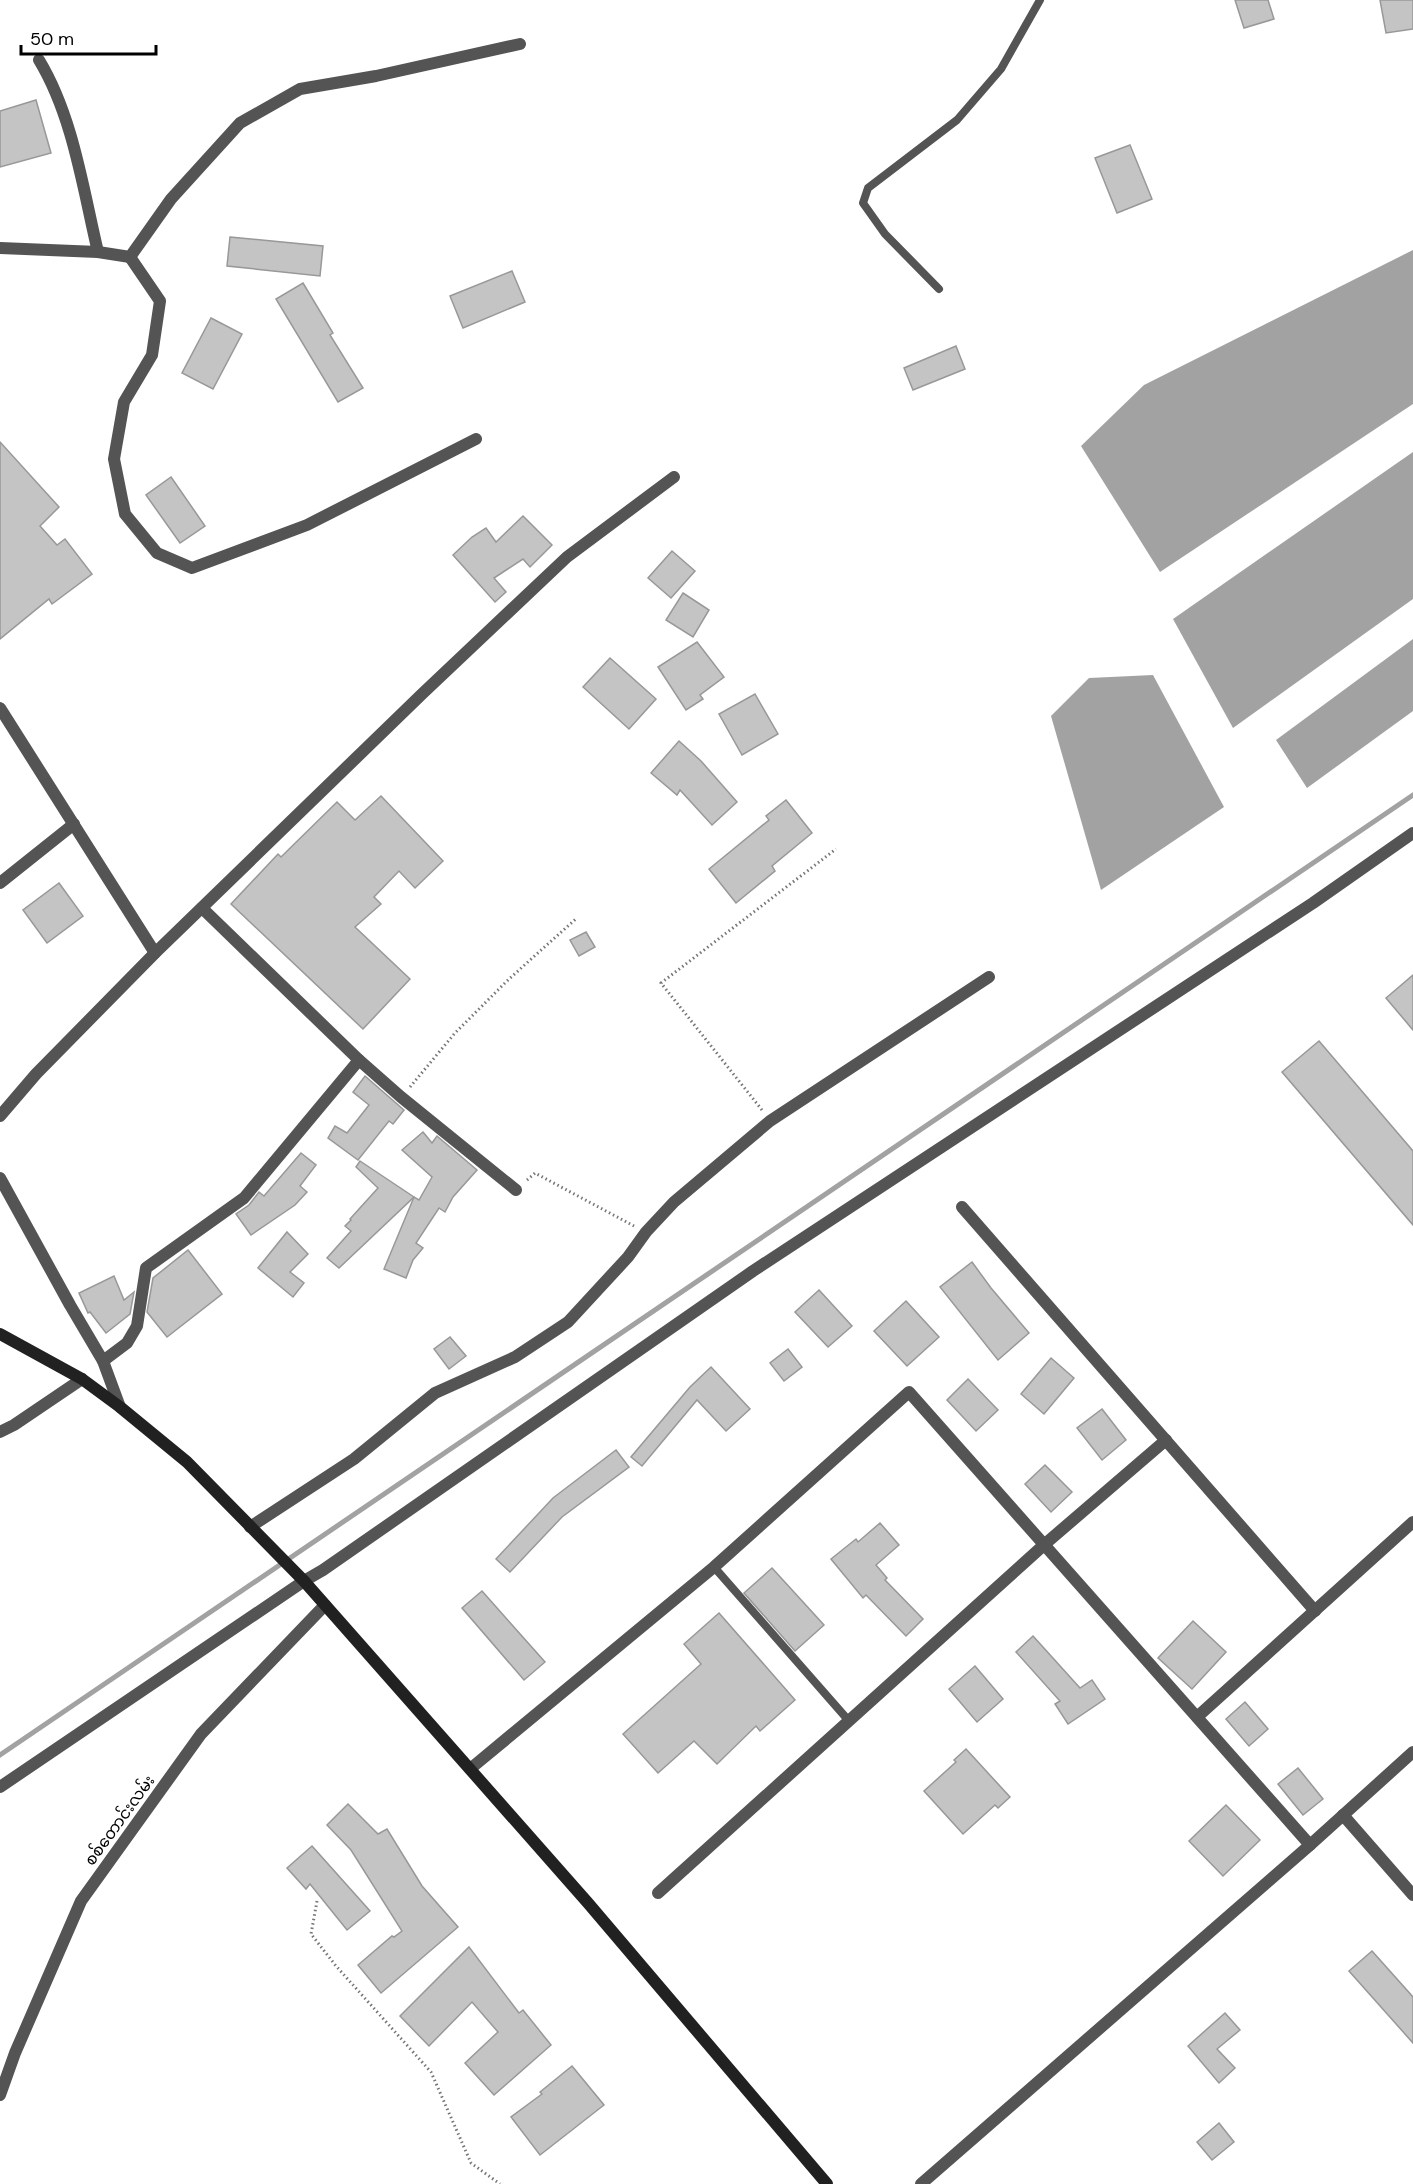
<svg xmlns="http://www.w3.org/2000/svg" width="1413" height="2184" font-family="'DM Sans','Noto Sans Myanmar',sans-serif">
<style>
.water{fill:#a2a2a2}
.lines{fill:none;stroke-linecap:round;stroke-linejoin:round}
.stream{stroke:#a2a2a2;stroke-width:5}
.building{fill:#c4c4c4;stroke:#989898;stroke-width:1.5}
.path{stroke:#767676;stroke-width:3;stroke-dasharray:1.5 3;stroke-linecap:butt}
.lane{stroke:#545454;stroke-width:8}
.street{stroke:#545454;stroke-width:12}
.secondary{stroke:#212121;stroke-width:12}
.labels{text-anchor:middle;stroke-width:4.5;stroke-linejoin:round;paint-order:stroke}
.street-label{font-size:16px;fill:#000;stroke:#fff}
</style>
<rect width="100%" height="100%" fill="#fff"/>
<g class="water">
<path d="M1413,250V404L1160,572L1081,446L1144,385Z"/>
<path d="M1413,452V599L1233,728L1173,619Z"/>
<path d="M1413,639V711L1307,788L1276,740Z"/>
<path d="M1153,675L1224,807L1101,890L1051,716L1089,678Z"/>
</g>
<g class="lines">
<path class="stream" d="M0,1755L1413,795"/>
</g>
<g class="building">
<path d="M1235,0H1268L1274,19L1244,28Z"/>
<path d="M1380,0H1413V29L1386,33Z"/>
<path d="M36,100L51,153L0,167V111Z"/>
<path d="M1130,145L1152,199L1117,213L1095,158Z"/>
<path d="M230,237L323,246L320,276L227,266Z"/>
<path d="M512,271L525,302L463,328L450,296Z"/>
<path d="M303,283L333,333L330,335L363,388L338,402L276,299Z"/>
<path d="M211,318L242,334L213,389L182,373Z"/>
<path d="M956,346L965,369L913,390L904,368Z"/>
<path d="M0,442L59,507L40,526L57,545L65,539L92,574L52,604L49,599L0,639Z"/>
<path d="M171,477L205,526L180,543L146,495Z"/>
<path d="M523,516L552,545L530,567L523,559L494,578L506,592L495,602L453,555L472,537L486,528L496,542Z"/>
<path d="M672,551L695,571L671,598L648,578Z"/>
<path d="M683,593L709,610L693,637L666,620Z"/>
<path d="M697,642L724,677L700,695L703,699L686,710L658,667Z"/>
<path d="M610,658L656,699L629,729L583,687Z"/>
<path d="M755,694L778,734L742,755L719,714Z"/>
<path d="M679,741L701,761L737,802L712,825L680,790L677,795L651,773Z"/>
<path d="M381,796L443,861L415,888L399,871L374,897L381,904L355,927L410,979L363,1029L231,904L278,854L281,857L337,802L355,820Z"/>
<path d="M786,800L812,833L772,866L775,871L736,903L709,869L769,820L766,816Z"/>
<path d="M59,883L83,916L47,943L23,910Z"/>
<path d="M586,932L595,947L579,956L570,940Z"/>
<path d="M1413,975V1030L1386,998Z"/>
<path d="M1319,1041L1413,1151V1225L1282,1072Z"/>
<path d="M365,1076L404,1110L393,1124L389,1121L358,1160L328,1138L335,1126L347,1133L369,1105L353,1092Z"/>
<path d="M423,1132L432,1143L437,1136L477,1170L453,1197L445,1212L439,1208L416,1243L423,1248L413,1260L406,1278L384,1269L414,1197L419,1200L432,1177L402,1150Z"/>
<path d="M301,1153L316,1165L300,1186L307,1192L295,1205L251,1235L236,1214L249,1205L259,1192L264,1196Z"/>
<path d="M360,1161L414,1197L339,1268L327,1258L351,1231L345,1226L351,1220L350,1219L378,1188L356,1167Z"/>
<path d="M287,1232L308,1254L290,1272L304,1283L293,1297L258,1268Z"/>
<path d="M188,1250L222,1294L167,1337L147,1312L153,1278Z"/>
<path d="M972,1262L991,1288L1029,1333L998,1360L940,1287Z"/>
<path d="M114,1276L124,1300L134,1292L130,1314L106,1333L90,1312L88,1313L79,1293Z"/>
<path d="M819,1290L852,1326L828,1347L795,1312Z"/>
<path d="M906,1301L939,1337L907,1366L874,1331Z"/>
<path d="M450,1337L466,1356L449,1369L434,1349Z"/>
<path d="M788,1349L802,1367L784,1381L770,1363Z"/>
<path d="M1051,1358L1074,1378L1044,1414L1021,1394Z"/>
<path d="M711,1367L750,1409L726,1431L697,1400L642,1466L631,1457L690,1387Z"/>
<path d="M968,1379L998,1410L976,1431L947,1400Z"/>
<path d="M1102,1409L1126,1440L1102,1460L1077,1428Z"/>
<path d="M616,1450L629,1467L562,1517L510,1572L496,1559L553,1498Z"/>
<path d="M1045,1465L1072,1492L1051,1512L1025,1484Z"/>
<path d="M880,1523L899,1545L876,1565L887,1578L885,1580L923,1619L906,1636L866,1595L863,1598L831,1559L856,1539L858,1542Z"/>
<path d="M772,1568L824,1625L795,1651L744,1593Z"/>
<path d="M482,1591L545,1662L524,1680L462,1608Z"/>
<path d="M719,1613L795,1700L760,1731L756,1726L717,1764L694,1741L658,1773L623,1734L701,1664L684,1644Z"/>
<path d="M1193,1621L1226,1652L1192,1689L1158,1658Z"/>
<path d="M1033,1636L1080,1688L1092,1680L1105,1699L1068,1724L1055,1704L1060,1701L1016,1652Z"/>
<path d="M975,1666L1003,1699L977,1722L949,1689Z"/>
<path d="M1245,1702L1268,1729L1249,1746L1226,1719Z"/>
<path d="M966,1749L1010,1797L998,1808L995,1805L963,1834L924,1791L956,1762L954,1760Z"/>
<path d="M1298,1768L1323,1799L1303,1815L1278,1784Z"/>
<path d="M348,1804L378,1834L387,1829L422,1886L458,1927L381,1993L358,1965L392,1936L394,1937L402,1931L351,1850L327,1825Z"/>
<path d="M1226,1805L1260,1840L1223,1876L1189,1841Z"/>
<path d="M312,1846L370,1911L347,1930L310,1884L306,1889L287,1868Z"/>
<path d="M469,1947L519,2013L523,2010L551,2045L494,2095L465,2063L498,2032L472,2002L429,2046L400,2016Z"/>
<path d="M1372,1951L1413,1997V2043L1349,1971Z"/>
<path d="M1225,2013L1240,2030L1217,2049L1235,2068L1219,2083L1188,2046Z"/>
<path d="M572,2066L604,2105L540,2155L511,2117L542,2094L540,2092Z"/>
<path d="M1219,2123L1234,2142L1212,2160L1197,2142Z"/>
</g>
<g class="lines">
<g class="path">
<path d="M410,1087L455,1033L509,979L577,918"/>
<path d="M762,1110L661,983L836,849"/>
<path d="M527,1180L535,1173L634,1226"/>
<path d="M317,1901L311,1934L336,1966L431,2072L471,2163L500,2184"/>
</g>
<g class="lane">
<path d="M939,289L885,234L863,203L868,188L957,120L1001,69L1040,0"/>
<path d="M714,1567L849,1721"/>
</g>
<g class="street">
<path d="M39,60C73,116 83,189 98,252"/>
<path d="M0,248L98,252L130,257L171,199L240,123L300,89L376,76L520,44"/>
<path d="M130,257L160,301L152,355L124,402L114,459L125,514L157,553L192,568L307,525L476,439"/>
<path d="M0,708L155,953"/>
<path d="M0,883L74,824"/>
<path d="M202,908L359,1060L401,1097L516,1190"/>
<path d="M0,1116L36,1074L155,953L422,694L567,557L674,477"/>
<path d="M0,1178L70,1305L103,1361L120,1407"/>
<path d="M962,1207L1315,1611"/>
<path d="M103,1361L127,1343L137,1326L146,1268L244,1198L359,1060"/>
<path d="M0,1432L14,1425L82,1379"/>
<path d="M250,1527L354,1459L435,1393L515,1357L568,1322L628,1257L646,1232L674,1202L770,1121L989,977"/>
<path d="M1197,1717L1413,1522"/>
<path d="M470,1769L714,1567L909,1392L1310,1845"/>
<path d="M0,1787L304,1581L323,1570L753,1271L1313,903L1413,833"/>
<path d="M1343,1815L1413,1895"/>
<path d="M658,1893L1045,1544L1166,1440"/>
<path d="M0,2095L15,2053L81,1901L201,1734L325,1605"/>
<path d="M921,2184L1310,1845L1413,1752"/>
</g>
<path class="secondary" d="M0,1334L82,1379L120,1407L187,1462L304,1581L588,1903L827,2184"/>
</g>
<g class="labels">
<g class="street-label">
<text transform="translate(119 1820) rotate(-54)" y="6">စစ်တောင်းလမ်း</text>
</g>
</g>
<path d="M21 45v9h135v-9" fill="none" stroke="#000000" stroke-width="3"/>
<text x="30" y="45" font-size="18" fill="#000000" stroke="#ffffff" stroke-width="4.5" paint-order="stroke">50 m</text>
</svg>
